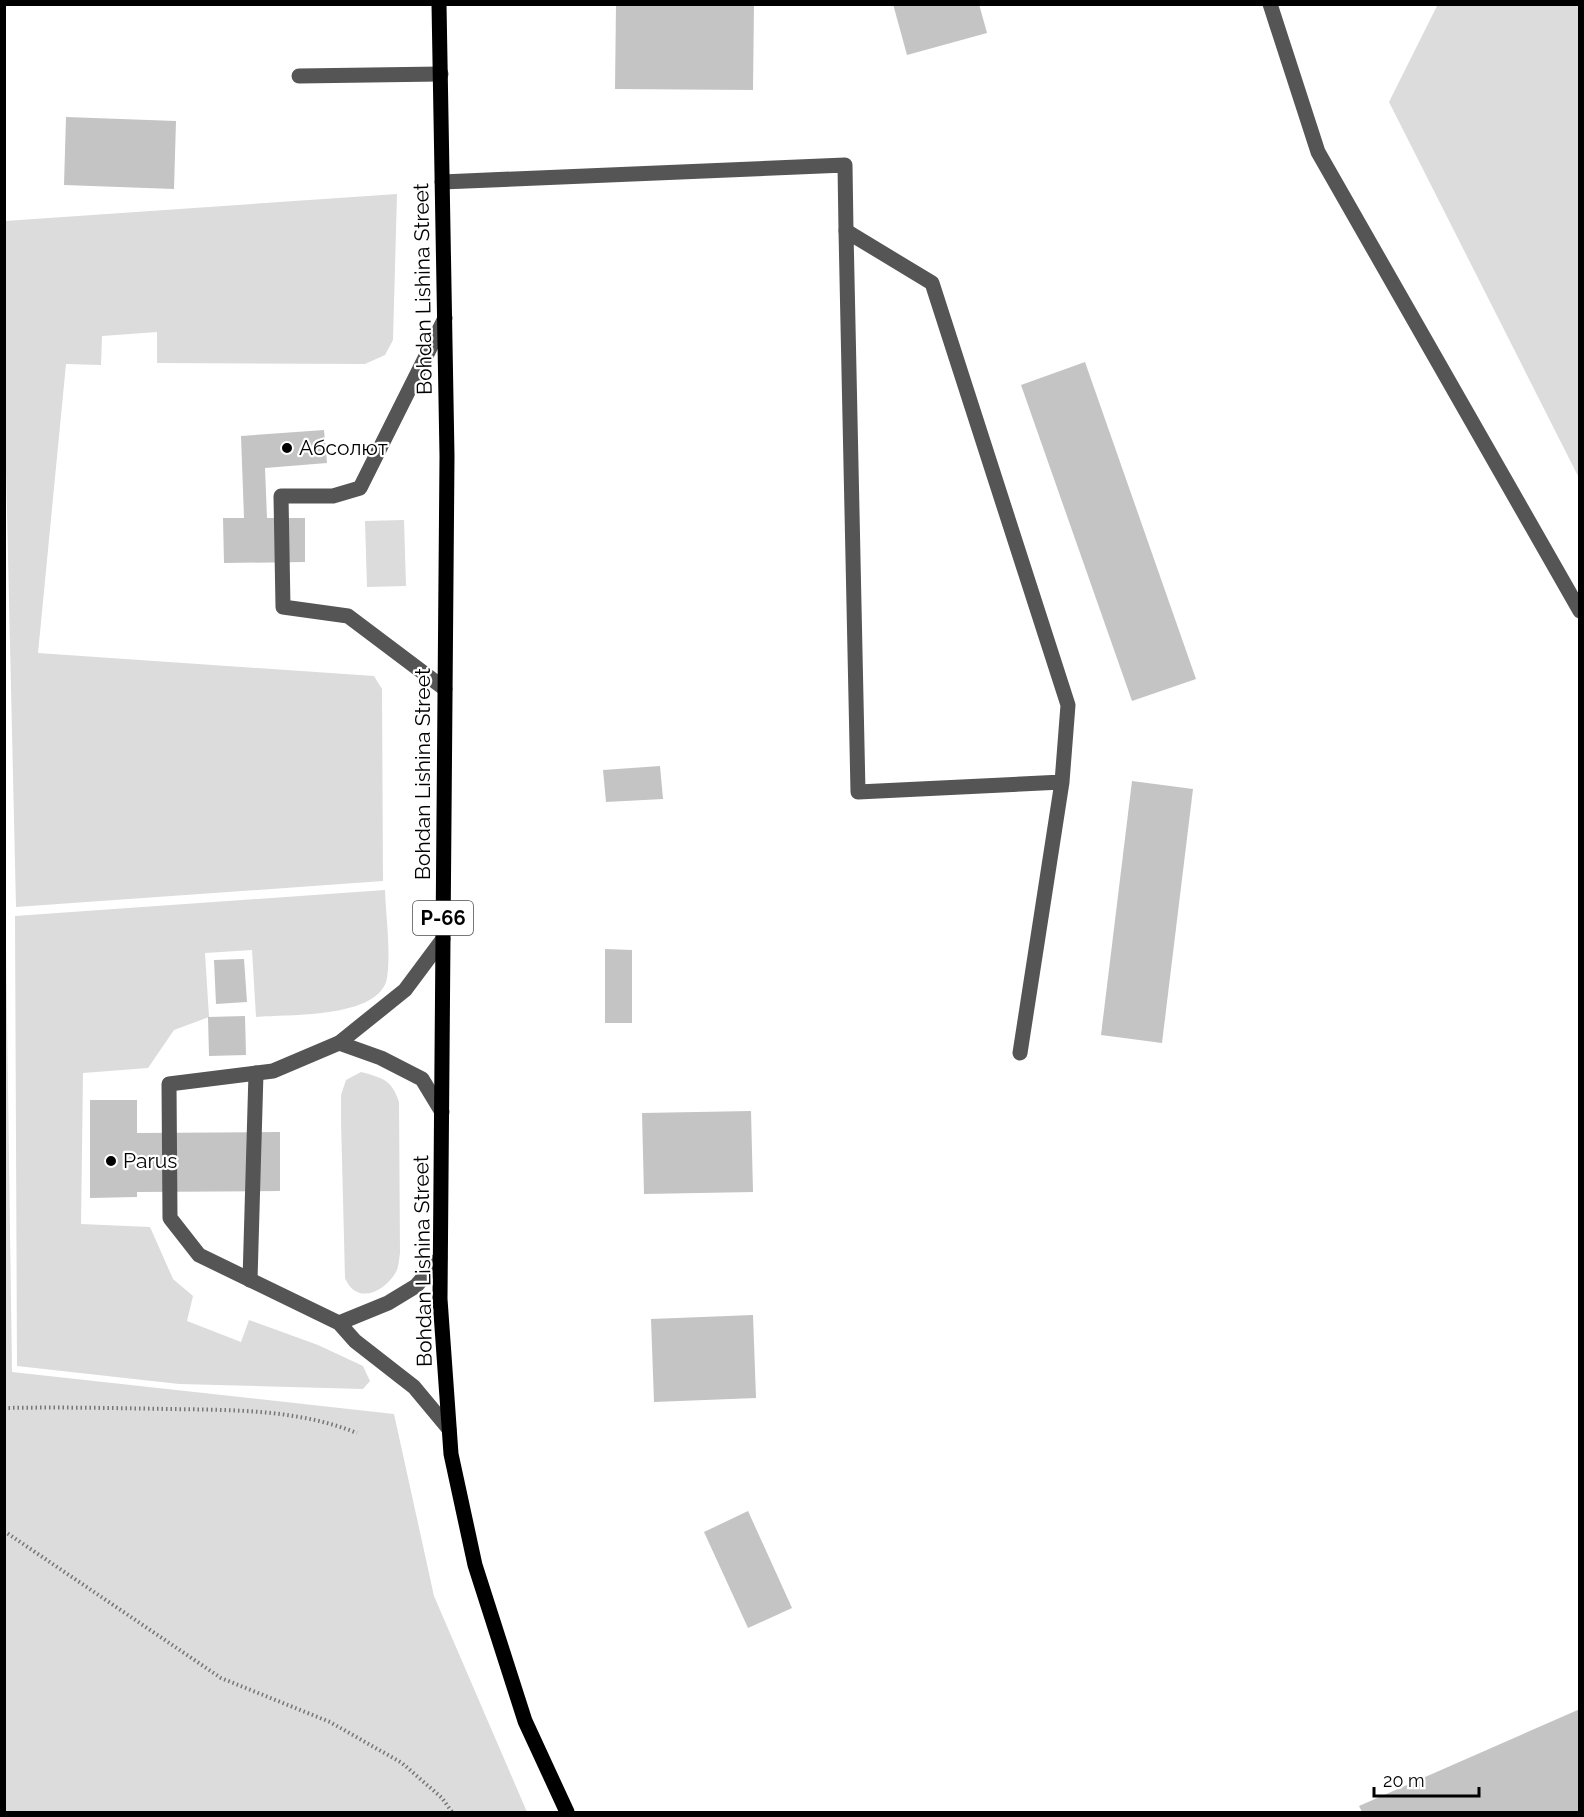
<svg xmlns="http://www.w3.org/2000/svg" width="1584" height="1817" font-family="Raleway,sans-serif">
<style>
.green{fill:#dcdcdc}
.building{fill:#c4c4c4}
.lines{fill:none;stroke-linecap:round;stroke-linejoin:round}
.path{stroke:#777;stroke-width:4;stroke-dasharray:1.5 3;stroke-linecap:butt}
.minor{stroke:#555;stroke-width:15}
.major{stroke:#000;stroke-width:15}
.poi-dot{fill:#000;stroke:#fff;stroke-width:2}
.labels{text-anchor:middle;stroke-width:4.5;stroke-linejoin:round;paint-order:stroke}
.shield{fill:#fff;stroke:#4c4c4c;stroke-width:1.5}
.shield-label{font-size:20px;font-weight:bold;fill:#000}
.street-label{font-size:21px;fill:#000;stroke:#fff}
.poi-label{font-size:21px;fill:#000;stroke:#fff;text-anchor:start}
</style>
<rect width="100%" height="100%" fill="#fff"/>
<g class="green">
<path d="M1438,4L1579,5V478L1389,102Z"/>
<path d="M397,194L393,340L385,355L365,364L157,363V332L102,336L101,365L66,364L38,653L374,676L382,689L383,881L16,907L5,425V221Z"/>
<path d="M404,520L406,586L367,587L365,521Z"/>
<path d="M5,875L12,1372L394,1414L434,1596L527,1812H5Z"/>
<path d="M385,890C386,918 391,950 387,978C380,1019 287,1014 256,1017L252,950L205,953L209,1017L174,1030L148,1068L83,1073L81,1224L150,1227L173,1279L193,1296L187,1321L241,1342L249,1320L318,1345L363,1366L370,1381L363,1389L179,1384L17,1366L15,916Z"/>
<path d="M361,1072C383,1078 392,1080 399,1102L400,1253C399,1259 399,1266 396,1272C384,1293 356,1305 345,1278L341,1120V1095L346,1080Z"/>
</g>
<g class="building">
<path d="M616,4H754L753,90L615,89Z"/>
<path d="M893,4H979L987,33L907,55Z"/>
<path d="M66,117L176,121L174,189L64,185Z"/>
<path d="M1085,362L1196,679L1132,701L1021,385Z"/>
<path d="M324,430L327,463L265,468L267,518H305V562L224,563L223,518H244L241,436Z"/>
<path d="M660,766L663,799L606,802L603,770Z"/>
<path d="M1132,781L1193,789L1162,1043L1101,1035Z"/>
<path d="M605,949L632,950V1023H605Z"/>
<path d="M244,959L247,1002L216,1004L214,960Z"/>
<path d="M245,1016L246,1055L209,1056L208,1017Z"/>
<path d="M90,1100H137V1133L280,1132V1191L137,1192V1197L90,1198Z"/>
<path d="M751,1111L753,1192L644,1194L642,1113Z"/>
<path d="M753,1315L756,1398L654,1402L651,1319Z"/>
<path d="M748,1511L792,1608L748,1628L704,1532Z"/>
<path d="M1580,1709V1812H1362L1359,1806Z"/>
</g>
<g class="lines">
<g class="path">
<path d="M4,1408C59,1407 114,1408 169,1409C233,1410 297,1409 357,1433"/>
<path d="M4,1531L221,1678L330,1722L402,1763L442,1798L452,1812"/>
</g>
<g class="minor">
<path d="M1270,4L1318,152L1580,611"/>
<path d="M299,76L441,74"/>
<path d="M442,182L845,165L846,231"/>
<path d="M445,318L360,488L333,496H281L283,607L348,616L445,689"/>
<path d="M443,939L405,990L339,1043L273,1071L169,1084L170,1218L199,1255L339,1323L355,1341L414,1387L449,1429"/>
<path d="M339,1043L381,1058L422,1079L442,1112"/>
<path d="M1020,1053L1062,782L1068,705L932,283L846,231L858,792L1062,782"/>
<path d="M250,1280L256,1073"/>
<path d="M339,1323L388,1303L416,1286L440,1258"/>
</g>
<path class="major" d="M439,4L447,456L440,1299L451,1454L475,1565L525,1721L567,1812"/>
</g>
<g class="poi-dot">
<circle cx="287" cy="448" r="6"/>
<circle cx="111" cy="1161" r="6"/>
</g>
<g class="labels">
<rect class="shield" x="413" y="901" width="60" height="34" rx="4.5"/>
<g class="shield-label">
<text x="443" y="925">Р-66</text>
</g>
<g class="street-label">
<text transform="translate(423 289) rotate(-91)" y="7">Bohdan Lishina Street</text>
<text transform="translate(423 774) rotate(-90)" y="7">Bohdan Lishina Street</text>
<text transform="translate(423 1261) rotate(-91)" y="7">Bohdan Lishina Street</text>
</g>
<g class="poi-label">
<text x="299" y="455">Абсолют</text>
<text x="123" y="1168">Parus</text>
</g>
</g>
<rect width="1584" height="1817" fill="none" stroke="#000000" stroke-width="12"/>
<path d="M1374 1787v9h105v-9" fill="none" stroke="#000000" stroke-width="3"/>
<text x="1383" y="1787" font-size="18" fill="#000000" stroke="#ffffff" stroke-width="4.5" paint-order="stroke">20 m</text>
</svg>
